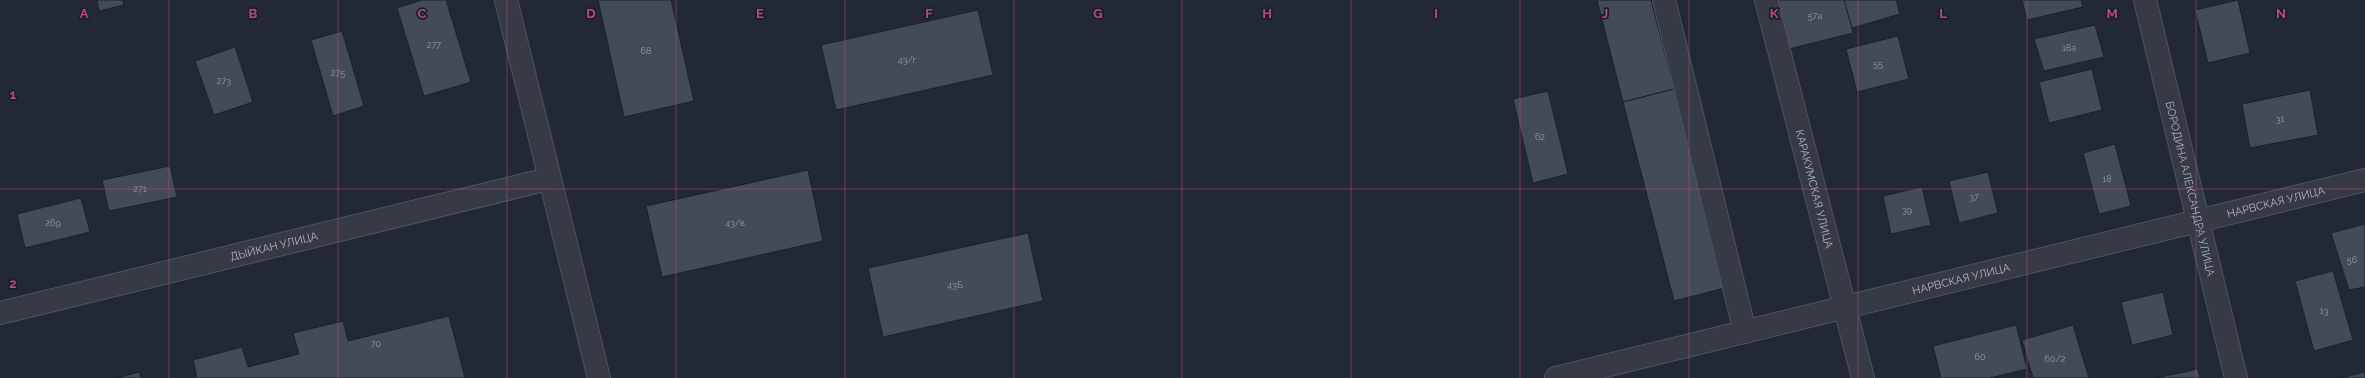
<svg xmlns="http://www.w3.org/2000/svg" width="2365" height="378" font-family="Raleway,sans-serif">
<style>
.building{fill:#434b59;stroke:#1c212c}
.lines{fill:none;stroke-linecap:round;stroke-linejoin:round}
.minor-casing{stroke:#4f5560;stroke-width:24}
.minor{stroke:#353a45;stroke-width:22}
.grid{fill:none;stroke:#bc477a;stroke-width:1;stroke-opacity:0.55}
.labels{text-anchor:middle;stroke-width:3.5;stroke-linejoin:round;paint-order:stroke}
.number-label{font-size:9px;fill:#949aa8}
.street-label{font-size:11px;fill:#afb5c2;stroke:#1a1f2a}
.grid-label{font-size:13px;text-anchor:middle;font-weight:bold;fill:#bc477a;stroke:#1a1f2a;stroke-width:3.5;stroke-linejoin:round;paint-order:stroke}
</style>
<rect width="100%" height="100%" fill="#222834"/>
<g class="building">
<path d="M97,0H123L124,5L99,11Z"/>
<path d="M422,0H446L471,82L424,96L397,8Z"/>
<path d="M598,0H671L694,101L624,117Z"/>
<path d="M1597,0H1651L1674,89L1623,102Z"/>
<path d="M1777,0H1845L1853,33L1789,49Z"/>
<path d="M1844,0H1896L1900,14L1852,28Z"/>
<path d="M2022,0H2081L2083,7L2027,20Z"/>
<path d="M2238,0L2250,53L2208,63L2195,10Z"/>
<path d="M978,10L993,75L836,110L821,45Z"/>
<path d="M2095,25L2104,57L2044,71L2034,39Z"/>
<path d="M342,31L364,106L333,116L311,40Z"/>
<path d="M1898,36L1909,79L1857,92L1846,49Z"/>
<path d="M235,47L253,102L214,115L195,61Z"/>
<path d="M2092,69L2102,110L2049,123L2039,82Z"/>
<path d="M1674,89L1725,288L1674,301L1623,102Z"/>
<path d="M2310,90L2318,135L2250,148L2242,104Z"/>
<path d="M1548,91L1568,174L1533,183L1513,99Z"/>
<path d="M2115,144L2131,206L2099,214L2083,153Z"/>
<path d="M170,166L177,197L109,211L102,180Z"/>
<path d="M808,170L823,241L662,277L646,206Z"/>
<path d="M1988,172L1998,213L1959,223L1949,181Z"/>
<path d="M1922,187L1931,225L1891,234L1883,196Z"/>
<path d="M81,198L90,232L25,248L17,214Z"/>
<path d="M2365,224V287L2349,290L2331,233Z"/>
<path d="M1028,233L1043,301L883,337L868,268Z"/>
<path d="M2333,271L2353,340L2314,351L2295,281Z"/>
<path d="M2163,292L2173,335L2132,345L2121,302Z"/>
<path d="M449,316L465,378H197L193,360L242,347L248,367L299,354L293,333L343,321L348,341Z"/>
<path d="M2016,325L2027,369L1990,378H1941L1933,346Z"/>
<path d="M2073,325L2089,378H2033L2022,340Z"/>
<path d="M2198,369L2200,378H2156Z"/>
<path d="M139,372L141,378H117Z"/>
<path d="M2365,372V378H2341Z"/>
</g>
<g class="lines">
<g class="minor-casing">
<g id="minor">
<path d="M506,0L599,378"/>
<path d="M1664,0L1745,332"/>
<path id="s1" d="M1766,0L1863,378"/>
<path id="s2" d="M2145,0L2236,378"/>
<path id="s3" d="M0,313L548,179"/>
<path id="s4" d="M1556,378L2365,180"/>
</g>
</g>
<use href="#minor" class="minor"/>
</g>
<path class="grid" d="M169,0V378M338,0V378M507,0V378M676,0V378M845,0V378M1014,0V378M1182,0V378M1351,0V378M1520,0V378M1689,0V378M1858,0V378M2027,0V378M2196,0V378M0,189H2365"/>
<g class="labels">
<g class="number-label">
<text x="1815" y="19">57а</text>
<text x="434" y="48">277</text>
<text x="2069" y="51">18а</text>
<text x="646" y="54">68</text>
<text x="907" y="63">43/г</text>
<text x="1878" y="67">55</text>
<text x="338" y="76">275</text>
<text x="224" y="84">273</text>
<text x="2280" y="122">31</text>
<text x="1540" y="140">62</text>
<text x="2107" y="182">18</text>
<text x="140" y="192">271</text>
<text x="1974" y="200">37</text>
<text x="1907" y="213">39</text>
<text x="53" y="226">269</text>
<text x="735" y="226">43/в</text>
<text x="2352" y="263">56</text>
<text x="955" y="288">43Б</text>
<text x="2324" y="314">13</text>
<text x="376" y="347">70</text>
<text x="1980" y="360">60</text>
<text x="2055" y="362">60/2</text>
</g>
<g class="street-label">
<text dy="4" stroke="none"><textPath href="#s1" startOffset="195">КАРАКУМСКАЯ УЛИЦА</textPath></text>
<text dy="4" stroke="none"><textPath href="#s2" startOffset="194">БОРОДИНА АЛЕКСАНДРА УЛИЦА</textPath></text>
<text dy="4" stroke="none"><textPath href="#s4" startOffset="741">НАРВСКАЯ УЛИЦА</textPath></text>
<text dy="4" stroke="none"><textPath href="#s3" startOffset="282">ДЫЙКАН УЛИЦА</textPath></text>
<text dy="4" stroke="none"><textPath href="#s4" startOffset="417">НАРВСКАЯ УЛИЦА</textPath></text>
</g>
</g>
<g class="grid-label">
<text x="84" y="18">A</text>
<text x="253" y="18">B</text>
<text x="422" y="18">C</text>
<text x="591" y="18">D</text>
<text x="760" y="18">E</text>
<text x="929" y="18">F</text>
<text x="1098" y="18">G</text>
<text x="1267" y="18">H</text>
<text x="1436" y="18">I</text>
<text x="1605" y="18">J</text>
<text x="1774" y="18">K</text>
<text x="1943" y="18">L</text>
<text x="2112" y="18">M</text>
<text x="2281" y="18">N</text>
<text x="13" y="99">1</text>
<text x="13" y="288">2</text>
</g>
</svg>
